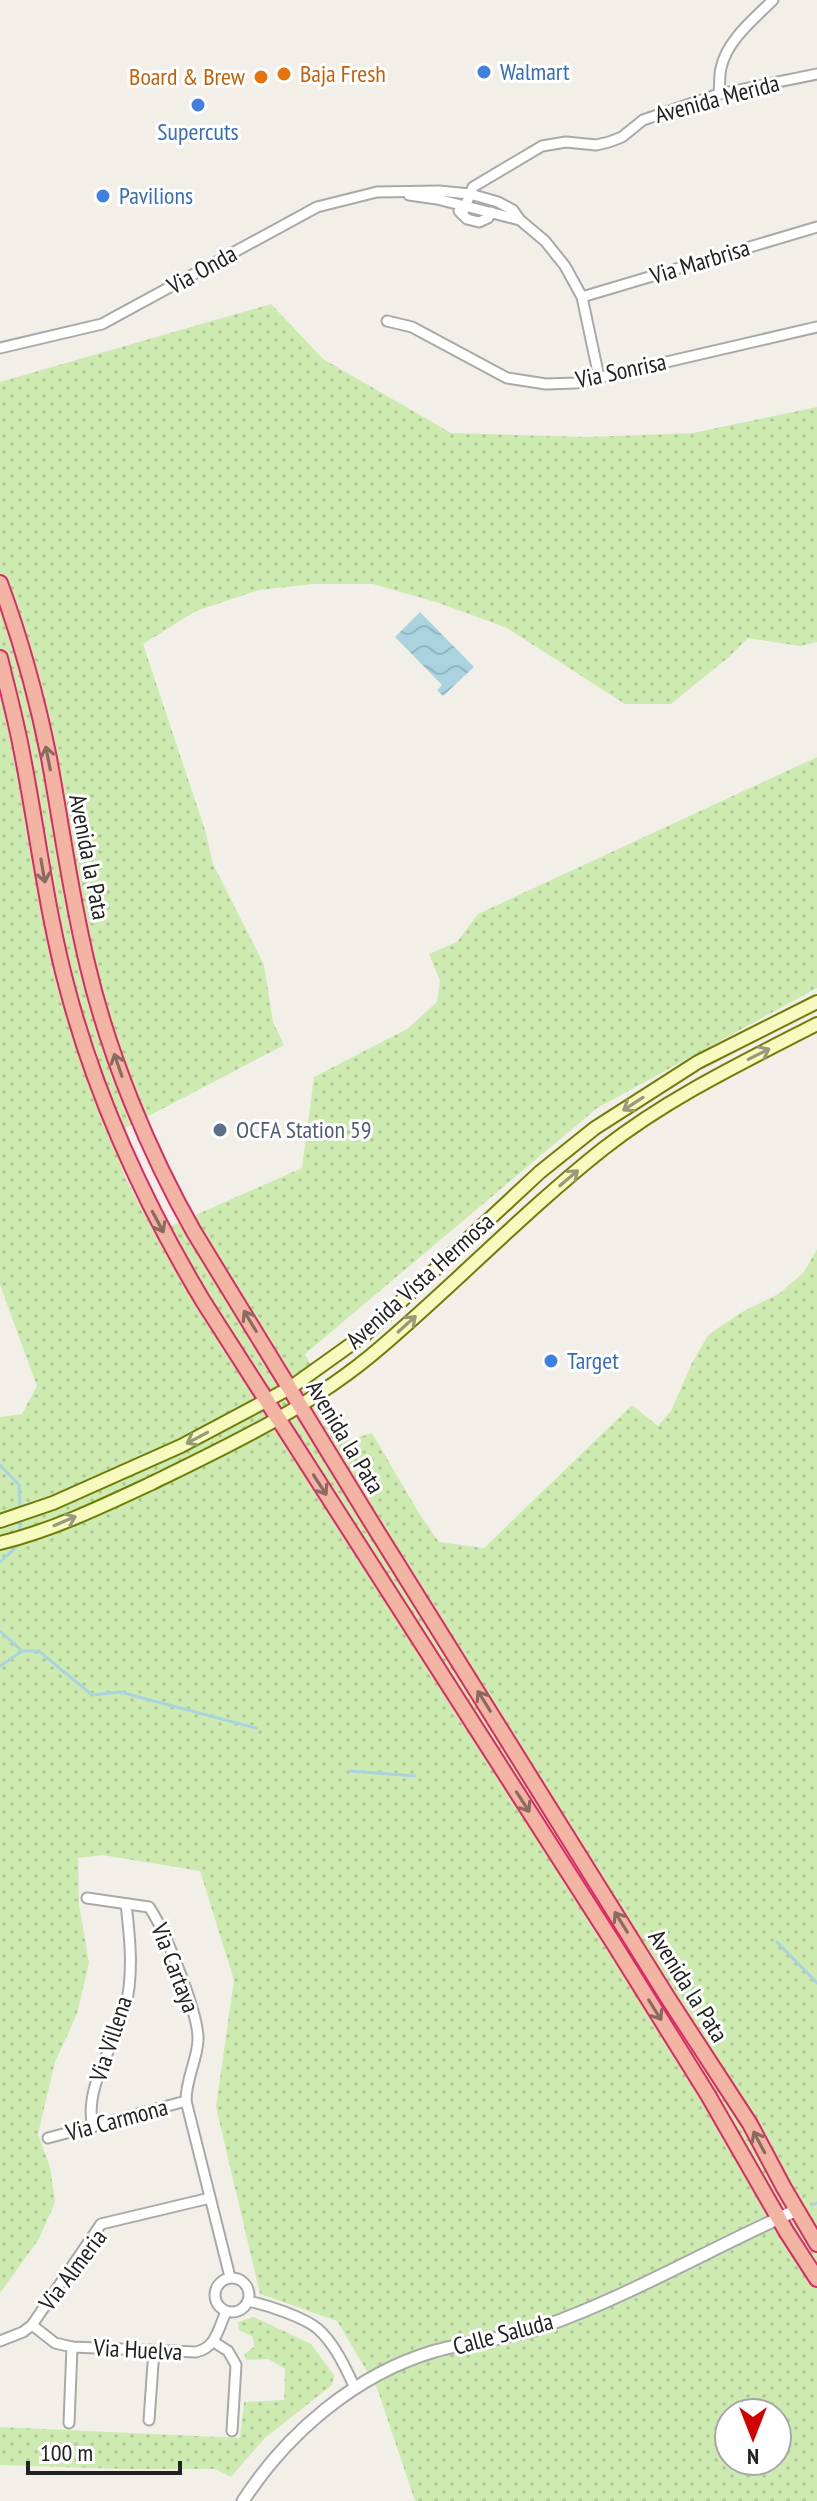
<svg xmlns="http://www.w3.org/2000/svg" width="817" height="2501" font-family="'PT Sans Narrow',sans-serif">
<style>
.grass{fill:url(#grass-dots);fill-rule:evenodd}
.water{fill:url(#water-waves)}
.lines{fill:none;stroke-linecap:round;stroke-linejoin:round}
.stream{stroke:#aad3df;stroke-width:3}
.minor-casing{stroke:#a9a9a9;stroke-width:13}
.tertiary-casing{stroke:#a9a9a9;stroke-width:15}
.secondary-casing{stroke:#707d05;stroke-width:16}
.trunk-casing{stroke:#dc2a67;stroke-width:18}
.minor{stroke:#fff;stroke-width:9}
.tertiary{stroke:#fff;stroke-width:11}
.secondary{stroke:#f7fabf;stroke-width:12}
.trunk{stroke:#f2b4a3;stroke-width:14}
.oneway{stroke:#8a6b62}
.oneway2{stroke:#979978}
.shop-dot{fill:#3f7fe0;stroke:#fff;stroke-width:3}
.food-dot{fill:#e8710a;stroke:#fff;stroke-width:3}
.service-dot{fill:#5c6f8a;stroke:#fff;stroke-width:3}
.labels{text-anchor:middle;stroke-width:6;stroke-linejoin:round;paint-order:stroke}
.shop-label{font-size:24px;fill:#366cbe;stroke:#fff;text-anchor:start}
.food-label{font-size:24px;fill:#c56008;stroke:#fff;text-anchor:start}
.street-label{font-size:24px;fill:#222;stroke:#fff}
.service-label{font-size:24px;fill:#4e5e75;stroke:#fff;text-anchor:start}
</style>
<defs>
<pattern id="grass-dots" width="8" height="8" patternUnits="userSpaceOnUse" patternTransform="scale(2)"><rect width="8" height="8" fill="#cdebb0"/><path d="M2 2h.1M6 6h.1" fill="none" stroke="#b0c997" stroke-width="1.8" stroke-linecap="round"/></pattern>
<pattern id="water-waves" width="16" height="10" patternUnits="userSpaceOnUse" patternTransform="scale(2)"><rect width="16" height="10" fill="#aad3df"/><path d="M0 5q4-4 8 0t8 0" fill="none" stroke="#92b5bf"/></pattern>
</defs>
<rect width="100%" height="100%" fill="#f2efe9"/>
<g class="grass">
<path d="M271,304L323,359L451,433L587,437L693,433L817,407V642L800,646L748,638L730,656L671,704H625L507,628L439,603L373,584H314L259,590L196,611L143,644L205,830L213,864L264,965L273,1022L284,1045L112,1135L125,1177L155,1233L302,1168L314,1077L407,1029L437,1002L440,981L429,954L457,942L478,914L817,757V988L597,1108L305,1354L348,1440L372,1433L420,1515L439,1542L484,1548L632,1405L658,1426L671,1411L692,1363L708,1335L742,1312L780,1293L804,1272L817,1249V2501H415L377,2388L337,2321L260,2294L216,2107L234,1980L200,1871L102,1855L78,1858L79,1904L89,1963L77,2014L55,2062L38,2134L50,2167L55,2202L39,2239L0,2293V1417L22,1414L37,1386L0,1285V382ZM729,2413H777V2461H729Z"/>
<path d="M254,2317L311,2344L334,2375L332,2385L265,2438L231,2477L215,2469H123L0,2465V2427L240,2438L244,2402L284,2400L285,2369L268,2359L246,2360L244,2354L254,2347L253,2337L239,2330L238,2322Z"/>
</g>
<path class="water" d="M420,612L474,667L443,696L437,690L442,685L395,637Z"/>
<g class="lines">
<g class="stream">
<path d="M0,1465L19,1485L20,1511"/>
<path d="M20,1519V1535"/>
<path d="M0,1562L21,1543"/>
<path d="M0,1631L22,1651L0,1666"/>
<path d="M22,1651H39L92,1695L120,1692L256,1728"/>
<path d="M350,1771L415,1776"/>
<path d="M777,1942L817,1983"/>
<path d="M812,2205L817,2203"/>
</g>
<g class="minor-casing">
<g id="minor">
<path d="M719,94C720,86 719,76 721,68C727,40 754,19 773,0"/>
<path d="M409,195L437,199L520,220"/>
<path d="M459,211L467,219L479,222L488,218L491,212"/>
<path d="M462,214L473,187L542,146L566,142L596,145L609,142L622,137L643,120L719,94L817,74"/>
<path d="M582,297L817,227"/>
<path d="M387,321L412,327L507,378L546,384L576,383L817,327"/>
<path d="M0,348L102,324L317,207L377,192L439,191L470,194L498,202L513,210L520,220L545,241L565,266L582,297L599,377"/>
<path d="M87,1898L149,1907C165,1930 199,2014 198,2040C197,2061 186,2078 186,2101L230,2277"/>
<path d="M93,2127C83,2089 115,2045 125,2009C134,1975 130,1938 126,1904"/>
<path d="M48,2138L186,2101"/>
<circle cx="232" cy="2295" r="17"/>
<path d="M248,2301C267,2305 304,2317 318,2329C335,2344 346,2369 355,2388"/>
<path d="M32,2325L55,2343L72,2347L196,2352C216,2348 218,2329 226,2312"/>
<path d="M0,2341L23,2332L32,2325L101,2224L210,2198"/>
<path d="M214,2342L228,2351L236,2365L232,2431"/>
<path d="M149,2420L154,2350"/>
<path d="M69,2423L72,2347"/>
</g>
</g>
<g class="tertiary-casing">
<path id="tertiary" d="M243,2501C287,2433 356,2374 435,2351C470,2341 508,2339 542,2327C630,2296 711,2248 797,2210"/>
</g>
<g class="secondary-casing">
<g id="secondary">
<path d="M0,1521L53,1503L181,1446L290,1388L367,1333L540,1172L595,1128L698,1062L817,1002"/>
<path d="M0,1543C53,1530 103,1506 152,1483C232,1444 313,1406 381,1347C456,1283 525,1211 603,1149C668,1098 743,1062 817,1024"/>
</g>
</g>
<g class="trunk-casing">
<g id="trunk">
<path d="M0,583C21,640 37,698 49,758C62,828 71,898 88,967C109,1056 149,1153 194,1232L370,1520L668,1998L750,2124L784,2188L817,2244"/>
<path d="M0,658C8,691 17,724 23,758C38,835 47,914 68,991C97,1100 145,1204 203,1301L614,1944L708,2095L786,2231L817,2279"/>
</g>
</g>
<use href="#minor" class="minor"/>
<use href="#tertiary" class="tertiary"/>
<use href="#secondary" class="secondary"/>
<use href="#trunk" class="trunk"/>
</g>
<defs><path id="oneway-shaft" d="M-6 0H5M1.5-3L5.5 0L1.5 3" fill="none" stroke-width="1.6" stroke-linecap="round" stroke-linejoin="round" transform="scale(2)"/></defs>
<g class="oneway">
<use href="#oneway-shaft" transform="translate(48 758) rotate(-101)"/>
<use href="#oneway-shaft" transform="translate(43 871) rotate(80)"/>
<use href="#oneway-shaft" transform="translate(118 1065) rotate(-109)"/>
<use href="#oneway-shaft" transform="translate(158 1222) rotate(62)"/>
<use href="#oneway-shaft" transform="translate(250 1321) rotate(-121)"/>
<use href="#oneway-shaft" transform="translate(320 1485) rotate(57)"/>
<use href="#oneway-shaft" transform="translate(484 1701) rotate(-122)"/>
<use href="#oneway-shaft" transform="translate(523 1802) rotate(57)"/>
<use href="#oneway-shaft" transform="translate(621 1922) rotate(-122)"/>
<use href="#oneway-shaft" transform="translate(655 2010) rotate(58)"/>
<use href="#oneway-shaft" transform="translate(759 2142) rotate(-118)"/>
</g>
<g class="oneway2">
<use href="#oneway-shaft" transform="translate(759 1054) rotate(-27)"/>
<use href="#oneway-shaft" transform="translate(633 1104) rotate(147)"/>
<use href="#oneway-shaft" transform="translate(569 1178) rotate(-40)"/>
<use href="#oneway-shaft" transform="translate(407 1324) rotate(-42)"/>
<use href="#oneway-shaft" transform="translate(197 1438) rotate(152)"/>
<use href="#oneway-shaft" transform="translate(65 1521) rotate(-23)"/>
</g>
<g class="shop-dot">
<circle cx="484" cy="72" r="8"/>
<circle cx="198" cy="105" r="8"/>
<circle cx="103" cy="196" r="8"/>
<circle cx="551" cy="1361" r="8"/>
</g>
<g class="food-dot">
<circle cx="284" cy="74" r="8"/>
<circle cx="261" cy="77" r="8"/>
</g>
<circle class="service-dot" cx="220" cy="1130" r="8"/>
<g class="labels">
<g class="shop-label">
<text x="500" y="80">Walmart</text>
<text x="198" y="140" text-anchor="middle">Supercuts</text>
<text x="119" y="204">Pavilions</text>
<text x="567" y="1369">Target</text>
</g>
<g class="food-label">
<text x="300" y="82">Baja Fresh</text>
<text x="245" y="85" text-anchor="end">Board &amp; Brew</text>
</g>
<g class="street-label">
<text transform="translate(717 99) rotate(-15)" y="8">Avenida Merida</text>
<text transform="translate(700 262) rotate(-17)" y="8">Via Marbrisa</text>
<text transform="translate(202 270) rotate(-29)" y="8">Via Onda</text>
<text transform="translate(621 371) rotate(-12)" y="8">Via Sonrisa</text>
<text transform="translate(89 857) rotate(79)" y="8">Avenida la Pata</text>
<text transform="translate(420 1281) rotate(-42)" y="8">Avenida Vista Hermosa</text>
<text transform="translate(345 1437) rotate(59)" y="8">Avenida la Pata</text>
<text transform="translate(175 1968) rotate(69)" y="8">Via Cartaya</text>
<text transform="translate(688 1986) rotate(58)" y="8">Avenida la Pata</text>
<text transform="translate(111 2039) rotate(-72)" y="8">Via Villena</text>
<text transform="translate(117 2120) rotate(-15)" y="8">Via Carmona</text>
<text transform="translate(73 2270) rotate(-53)" y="8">Via Almeria</text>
<text transform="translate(503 2334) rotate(-15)" y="8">Calle Saluda</text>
<text transform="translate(138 2350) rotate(3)" y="8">Via Huelva</text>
</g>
<g class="service-label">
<text x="236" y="1138">OCFA Station 59</text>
</g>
</g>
<g transform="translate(753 2437) rotate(180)"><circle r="38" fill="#ffffff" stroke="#a7a7a7" stroke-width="2"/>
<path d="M0-6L14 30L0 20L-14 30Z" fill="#d40000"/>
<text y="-12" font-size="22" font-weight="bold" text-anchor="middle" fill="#222222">N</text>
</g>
<path d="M28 2461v12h152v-12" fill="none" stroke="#222222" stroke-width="4"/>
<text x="40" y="2461" font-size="24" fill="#222222" stroke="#ffffff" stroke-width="6" paint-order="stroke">100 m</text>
</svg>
